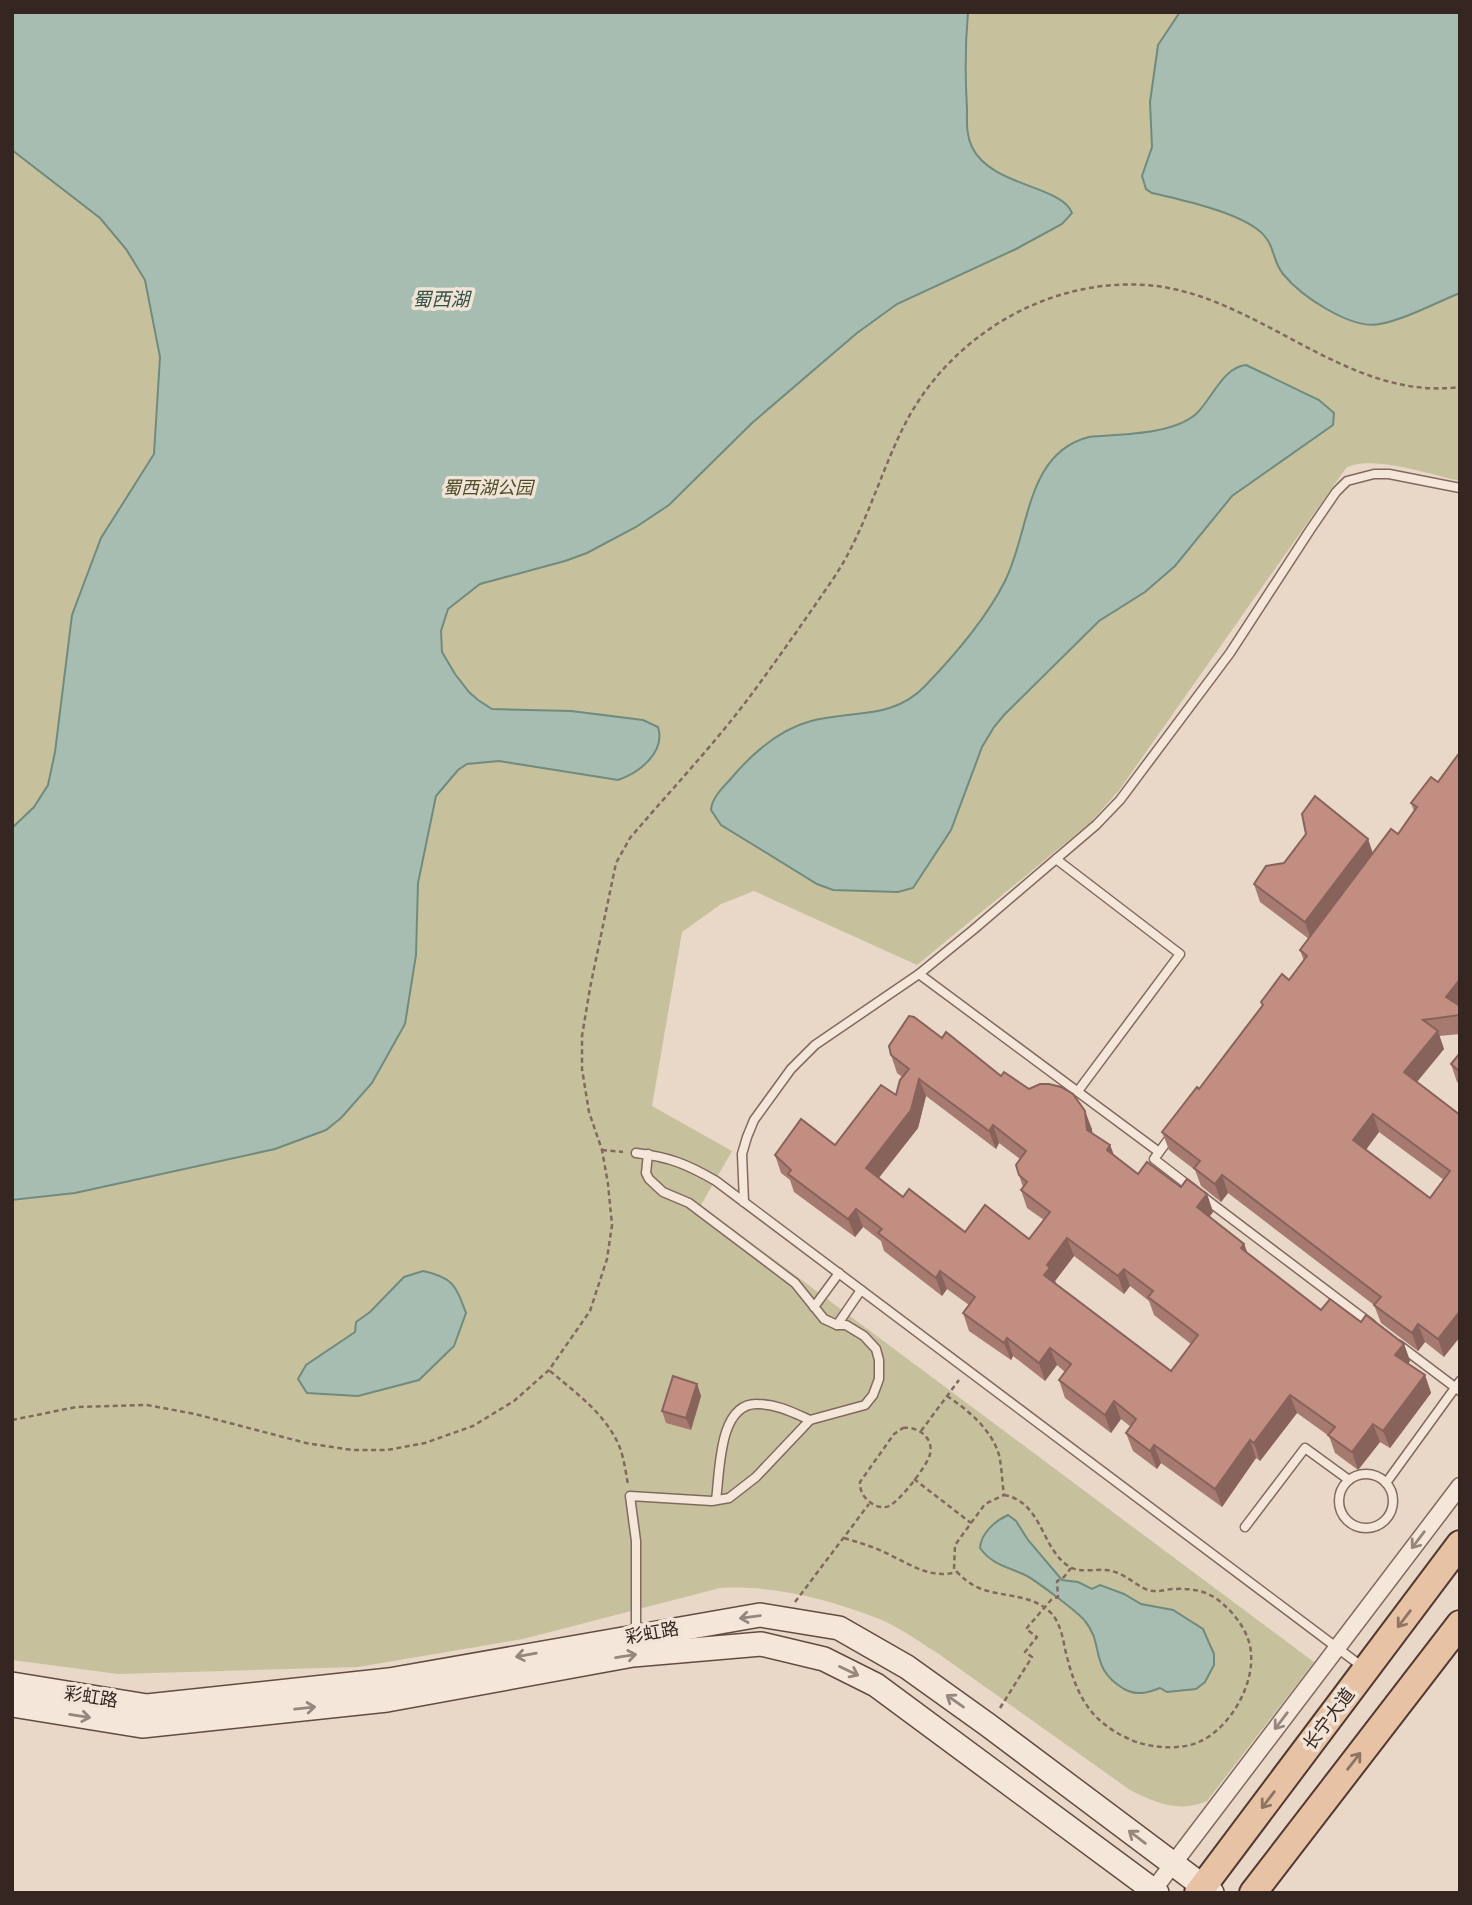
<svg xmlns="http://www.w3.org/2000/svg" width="1472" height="1905" font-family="'Roboto Serif','Noto Sans SC',serif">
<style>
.green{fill:#c6c19c}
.water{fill:#a8bdb2;stroke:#708b7e;stroke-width:2}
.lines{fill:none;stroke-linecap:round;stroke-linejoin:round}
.lane-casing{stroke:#82695f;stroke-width:11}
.street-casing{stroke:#82695f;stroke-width:19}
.secondary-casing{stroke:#644b42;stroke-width:26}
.primary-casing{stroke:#513932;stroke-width:30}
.path{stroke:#82695f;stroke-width:2.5;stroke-dasharray:5 3.5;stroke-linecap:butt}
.lane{stroke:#f5e6da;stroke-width:8}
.street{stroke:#f5e6da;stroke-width:16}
.secondary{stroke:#f5e6da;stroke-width:23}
.primary{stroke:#e7c2a4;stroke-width:26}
.wall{fill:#a77a70;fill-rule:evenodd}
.shaded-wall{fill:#88635b}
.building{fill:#c28e82;stroke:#88635b;stroke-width:2;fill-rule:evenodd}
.oneway{stroke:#95867e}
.oneway2{stroke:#8e7462}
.labels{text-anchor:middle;stroke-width:7;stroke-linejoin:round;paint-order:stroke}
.park-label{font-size:18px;font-style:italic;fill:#4e4e2a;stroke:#f1e3d6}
.street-label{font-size:18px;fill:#352621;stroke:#f1e3d6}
.water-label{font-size:19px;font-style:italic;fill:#325249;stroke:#f1e3d6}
</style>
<rect width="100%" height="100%" fill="#e9d7c7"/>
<path class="green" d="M12,12H1460V481C1431,475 1372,454 1346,468L1120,789L1091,822L917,965L754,891L721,904L682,932L652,1106L732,1151L701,1205L1314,1662L1207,1801C1180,1813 1155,1803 1130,1790L936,1652C916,1640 897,1625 874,1617C826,1598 771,1585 720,1588L523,1639L358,1667L118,1674L12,1660Z"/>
<g class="water">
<path d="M12,12H968C965,46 965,76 967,109C967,122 966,135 972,147C990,186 1063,186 1072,213L1062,224L1016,249L897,304L857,333L752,423L669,505L636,527L587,553L565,561L480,584L448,609L441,631L442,652L455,674L469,692L478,700L492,709L571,711L643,720L658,727C666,752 639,773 618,780L499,761L467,764L458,770L436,796L418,883L416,955L405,1024L372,1083L341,1118L326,1130L275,1149L75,1193L12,1200V828L34,807L48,785L55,752L72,615L101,538L154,454L160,357L145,280L126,249L100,218L12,150Z"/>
<path d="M1180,12H1460V293C1435,303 1406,319 1380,324C1351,330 1301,296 1283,274C1271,259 1276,243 1257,229C1233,211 1182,200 1152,193L1146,189L1142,176L1152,147L1150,102L1158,45Z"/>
<path d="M1246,365L1319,400L1334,413L1333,425L1232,496L1175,566L1145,592L1099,621L1004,715L994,727L982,747L951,830L913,888L898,892L833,890L817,884L721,825L711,810C712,796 725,786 734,775C754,752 781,729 811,721C852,710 893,720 925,686C953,657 987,617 1005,581C1030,532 1025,453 1089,437C1120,434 1172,435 1196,414C1212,399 1223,367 1246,365Z"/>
<path d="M423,1271C453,1277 456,1286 466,1313L454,1346L419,1380L358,1396L307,1393L298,1379L306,1365L355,1332L356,1322L370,1312L404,1277Z"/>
<path d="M1008,1515L1016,1521L1028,1540L1062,1580L1078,1582L1092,1589L1100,1585L1124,1594L1141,1604L1173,1610L1203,1629L1214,1654V1665L1205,1682L1196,1689L1167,1692L1160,1688C1147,1693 1137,1696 1124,1689C1088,1667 1105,1645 1085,1621C1079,1613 1034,1579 1025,1575C1008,1567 991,1564 980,1548C981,1533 995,1521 1008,1515Z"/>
</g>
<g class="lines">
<g class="lane-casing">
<g id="lane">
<path d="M1056,859L1180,954L1078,1091"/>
<path d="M919,974L973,930L1096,825L1120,800L1230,653L1310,530L1336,492L1347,481L1374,474H1389L1460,488"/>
<path d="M1171,1136L1154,1159L1193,1189"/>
<path d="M636,1153C669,1157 687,1164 716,1181L1364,1668"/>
<path d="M1203,1197L1371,1324"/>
<path d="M744,1202L742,1154L747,1137L754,1120L791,1069L815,1045L919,974L1159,1152"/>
<path d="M814,1307L839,1273"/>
<path d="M837,1325L861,1290"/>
<path d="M1399,1345L1460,1391"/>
<circle cx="1366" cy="1501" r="27"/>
<path d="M1386,1483L1460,1381"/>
<path d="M716,1500C720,1473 718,1402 758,1404C777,1404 794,1413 810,1420"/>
<path d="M1245,1527L1305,1448L1349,1480"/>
<path d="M636,1635V1541L630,1496L712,1501L729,1498L756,1477L810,1420L865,1405L873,1395L879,1379V1360L876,1349L864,1336L846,1325H837L824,1319L795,1283L689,1203L663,1192L649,1179L646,1173L648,1154"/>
</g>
</g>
<g class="street-casing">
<path id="street" d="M1151,1893L1460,1486"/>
</g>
<g class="secondary-casing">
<g id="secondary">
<path d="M12,1684L147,1706L389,1680L760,1615L839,1628L907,1667L988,1725L1212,1893"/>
<path d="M12,1705L142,1726L387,1700L633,1655L761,1644L824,1659L876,1685L1157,1893"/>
</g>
</g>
<g class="primary-casing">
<g id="primary">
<path d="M1198,1893L1460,1544"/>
<path d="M1253,1893L1460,1624"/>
</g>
</g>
<g class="path">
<path d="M602,1150L623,1152"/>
<path d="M550,1371C576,1393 607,1415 620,1448C624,1459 626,1473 628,1485"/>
<path d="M947,1396C968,1410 992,1430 999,1455C1002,1468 1002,1482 1004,1495"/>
<path d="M12,1420L76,1407L147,1405L195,1414L306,1443L352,1450H387L425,1443L473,1426L514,1401L549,1370L590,1311L607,1259L612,1225L608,1184L602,1150L589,1112L582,1069V1036L590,988L616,863L630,838C669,792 711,748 748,699C777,660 805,620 833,579C864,533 878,479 902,430C946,339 1044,278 1146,285C1258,293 1345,402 1460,387"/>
<path d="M903,1428C918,1426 934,1438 930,1454C928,1465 899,1502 889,1506C883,1509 873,1506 869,1501C862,1496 860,1490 860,1482L894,1434Z"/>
<path d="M921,1431L959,1380"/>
<path d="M914,1479L971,1523"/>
<path d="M1004,1495C1043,1502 1041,1550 1070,1567C1080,1573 1094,1569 1106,1570C1124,1572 1133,1584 1148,1590C1157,1593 1166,1589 1174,1589C1193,1588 1209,1591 1223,1604C1237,1616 1250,1635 1251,1653C1254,1686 1230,1727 1201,1741C1182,1751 1148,1748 1129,1739C1087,1720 1075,1691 1065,1649C1063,1638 1060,1623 1052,1614C1032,1593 1004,1598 979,1588C969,1584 962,1577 954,1569L955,1545L985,1504Z"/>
<path d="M844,1538C860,1543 875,1547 890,1555C913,1566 931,1579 957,1572"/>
<path d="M795,1602L869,1504"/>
<path d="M1000,1708L1032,1657L1025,1652L1037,1637L1026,1629L1051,1600L1058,1597L1057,1581L1064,1577L1071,1568"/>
</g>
<use href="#lane" class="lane"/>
<use href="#street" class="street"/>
<use href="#secondary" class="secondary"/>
<use href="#primary" class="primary"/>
</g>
<g class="wall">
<path d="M1460,752V1034L1439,1036L1444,1049L1417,1082L1460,1115L1444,1357L1425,1342L1418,1351L1381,1323L1374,1305L1228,1193L1221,1202L1201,1186L1195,1170L1169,1150L1162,1132L1199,1089L1262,1006L1261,1002L1289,980L1304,961L1300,950L1309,939L1260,902L1254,884L1284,863L1368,839L1373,854L1398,834L1414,811L1411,803L1438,782ZM1379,1132L1444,1180L1430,1198L1366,1149Z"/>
<path d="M942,1038L1001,1076L1092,1129V1133L1110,1145L1114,1156L1138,1174L1207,1194L1213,1212L1209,1217L1244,1244L1248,1254L1321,1310L1361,1322L1404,1344L1410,1361L1408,1364L1425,1375L1431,1393L1390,1448L1380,1442L1358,1470L1335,1453L1329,1436L1297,1413L1260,1461L1256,1458L1222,1507L1161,1463L1157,1469L1133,1451L1126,1433L1131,1427L1121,1419L1111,1433L1065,1398L1059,1380L1065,1372L1057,1365L1045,1381L1013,1356L1011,1360L969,1331L963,1313L969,1305L947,1289L942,1296L884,1251L881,1241L863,1227L855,1237L794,1192L790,1180L781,1173L775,1155L835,1145L896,1095L902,1077L897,1073L891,1055ZM926,1096L996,1149L999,1143L1020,1159L1019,1175L1023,1187L1021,1190L1027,1208L1044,1220L1029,1239L965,1232L903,1197L879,1178L918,1128ZM1074,1256L1124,1294L1130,1286L1149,1301L1154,1315L1191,1344L1171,1371L1057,1285L1055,1281Z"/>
<path d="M1460,1053V1084L1457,1082L1451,1064Z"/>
<path d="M697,1384L701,1396L691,1430L666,1423L662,1411Z"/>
</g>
<g class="shaded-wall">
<path d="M1368,839L1374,857L1311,940L1305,922Z"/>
<path d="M1460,979V1005L1453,1014L1446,997Z"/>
<path d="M1438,1031L1444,1049L1410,1090L1404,1072Z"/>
<path d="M919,1079L926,1096L918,1128L872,1186L866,1168Z"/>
<path d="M1085,1111L1092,1129L1094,1148L1087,1130Z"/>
<path d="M1373,1114L1379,1132L1360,1158L1353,1140Z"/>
<path d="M993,1125L999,1143L996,1149L989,1131Z"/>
<path d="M1110,1145L1117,1163L1107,1150Z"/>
<path d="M1222,1175L1228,1193L1221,1202L1215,1184Z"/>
<path d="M1207,1194L1213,1212L1203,1225L1197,1207Z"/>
<path d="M856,1209L863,1227L855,1237L848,1219Z"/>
<path d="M1067,1238L1074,1256L1055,1281L1057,1285L1044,1275L1047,1265Z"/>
<path d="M1244,1244L1251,1262L1241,1248Z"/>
<path d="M1124,1269L1130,1286L1124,1294L1118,1276Z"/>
<path d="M940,1271L947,1289L942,1296L936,1278Z"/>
<path d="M1460,1311V1337L1444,1357L1438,1339Z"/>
<path d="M1418,1324L1425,1342L1418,1351L1412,1333Z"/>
<path d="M1007,1338L1013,1356L1011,1360L1004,1343Z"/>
<path d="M1404,1344L1410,1361L1402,1372L1395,1355Z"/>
<path d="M1050,1348L1057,1365L1045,1381L1039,1363Z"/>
<path d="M1425,1375L1431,1393L1390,1448L1383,1431Z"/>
<path d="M697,1384L701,1396L691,1430L686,1418Z"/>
<path d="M1290,1395L1297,1413L1260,1461L1254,1443Z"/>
<path d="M1114,1401L1121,1419L1111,1433L1105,1415Z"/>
<path d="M1373,1424L1380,1442L1358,1470L1352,1452Z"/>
<path d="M1250,1440L1256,1458L1222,1507L1215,1489Z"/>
<path d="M1154,1445L1161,1463L1157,1469L1150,1451Z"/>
</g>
<g class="building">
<path d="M1460,752V979L1446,997L1460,1006V1015L1423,1020L1438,1031L1404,1072L1460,1115V1311L1438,1339L1418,1324L1412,1333L1374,1305L1381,1297L1222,1175L1215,1184L1194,1168L1200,1161L1162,1132L1197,1087L1199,1089L1263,1005L1261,1002L1282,974L1289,980L1307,956L1300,950L1391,829L1398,834L1417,807L1411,803L1431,777L1438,782ZM1373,1114L1450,1171L1430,1198L1353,1140Z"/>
<path d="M1315,796L1368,839L1305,922L1254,884L1266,866L1284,863L1306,834L1302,814Z"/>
<path d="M909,1016L914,1017L942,1038L946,1032L1001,1076L1004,1072L1029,1089L1040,1084H1049L1061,1087L1073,1094L1085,1111L1087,1130L1110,1145L1107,1150L1138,1174L1147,1162L1181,1187L1187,1179L1207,1194L1197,1207L1244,1244L1241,1248L1321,1310L1330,1299L1361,1322L1366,1315L1404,1344L1395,1355L1425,1375L1383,1431L1373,1424L1352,1452L1328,1435L1335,1427L1290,1395L1254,1443L1250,1440L1215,1489L1154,1445L1150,1451L1126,1433L1136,1419L1114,1401L1105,1415L1059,1380L1071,1364L1050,1348L1039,1363L1007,1338L1004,1343L963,1313L975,1297L940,1271L936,1278L878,1233L882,1229L856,1209L848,1219L788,1174L791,1170L775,1155L801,1119L835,1145L881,1085L896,1095L900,1080L909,1069L891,1055L889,1046ZM919,1079L989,1131L993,1125L1026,1151L1016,1165L1019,1175L1027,1182L1021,1190L1050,1212L1029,1239L985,1205L965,1232L909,1189L903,1197L866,1168L911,1110ZM1067,1238L1118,1276L1124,1269L1153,1291L1148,1297L1198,1335L1171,1371L1044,1275L1050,1268L1047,1265Z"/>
<path d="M1460,1053V1072L1451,1064Z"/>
<path d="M673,1376L697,1384L686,1418L662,1411Z"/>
</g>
<defs><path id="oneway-shaft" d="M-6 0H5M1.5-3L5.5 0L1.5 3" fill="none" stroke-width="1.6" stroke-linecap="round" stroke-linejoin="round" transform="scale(1.75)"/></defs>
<g class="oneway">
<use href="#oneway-shaft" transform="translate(1418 1540) rotate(127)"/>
<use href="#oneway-shaft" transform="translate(750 1617) rotate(172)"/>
<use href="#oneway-shaft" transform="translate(526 1655) rotate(170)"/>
<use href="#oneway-shaft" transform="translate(626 1656) rotate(-9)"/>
<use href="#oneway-shaft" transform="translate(849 1671) rotate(26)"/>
<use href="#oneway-shaft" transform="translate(955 1701) rotate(-145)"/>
<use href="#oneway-shaft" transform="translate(305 1708) rotate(-6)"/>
<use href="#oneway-shaft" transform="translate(80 1716) rotate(9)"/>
<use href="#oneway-shaft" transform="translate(1281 1721) rotate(127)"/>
<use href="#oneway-shaft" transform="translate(1137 1837) rotate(-143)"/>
</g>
<g class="oneway2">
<use href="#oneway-shaft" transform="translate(1404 1619) rotate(127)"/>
<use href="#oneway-shaft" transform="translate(1354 1761) rotate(-52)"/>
<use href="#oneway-shaft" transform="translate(1268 1800) rotate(127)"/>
</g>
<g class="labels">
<g class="park-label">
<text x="488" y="494">蜀西湖公园</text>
</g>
<g class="street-label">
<text transform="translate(652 1633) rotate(-10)" y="6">彩虹路</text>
<text transform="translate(91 1697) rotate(9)" y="6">彩虹路</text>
<text transform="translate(1329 1719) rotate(-53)" y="6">长宁大道</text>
</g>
<g class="water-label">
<text x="441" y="306">蜀西湖</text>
</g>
</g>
<rect width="1472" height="1905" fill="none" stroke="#352621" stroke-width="28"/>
</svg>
